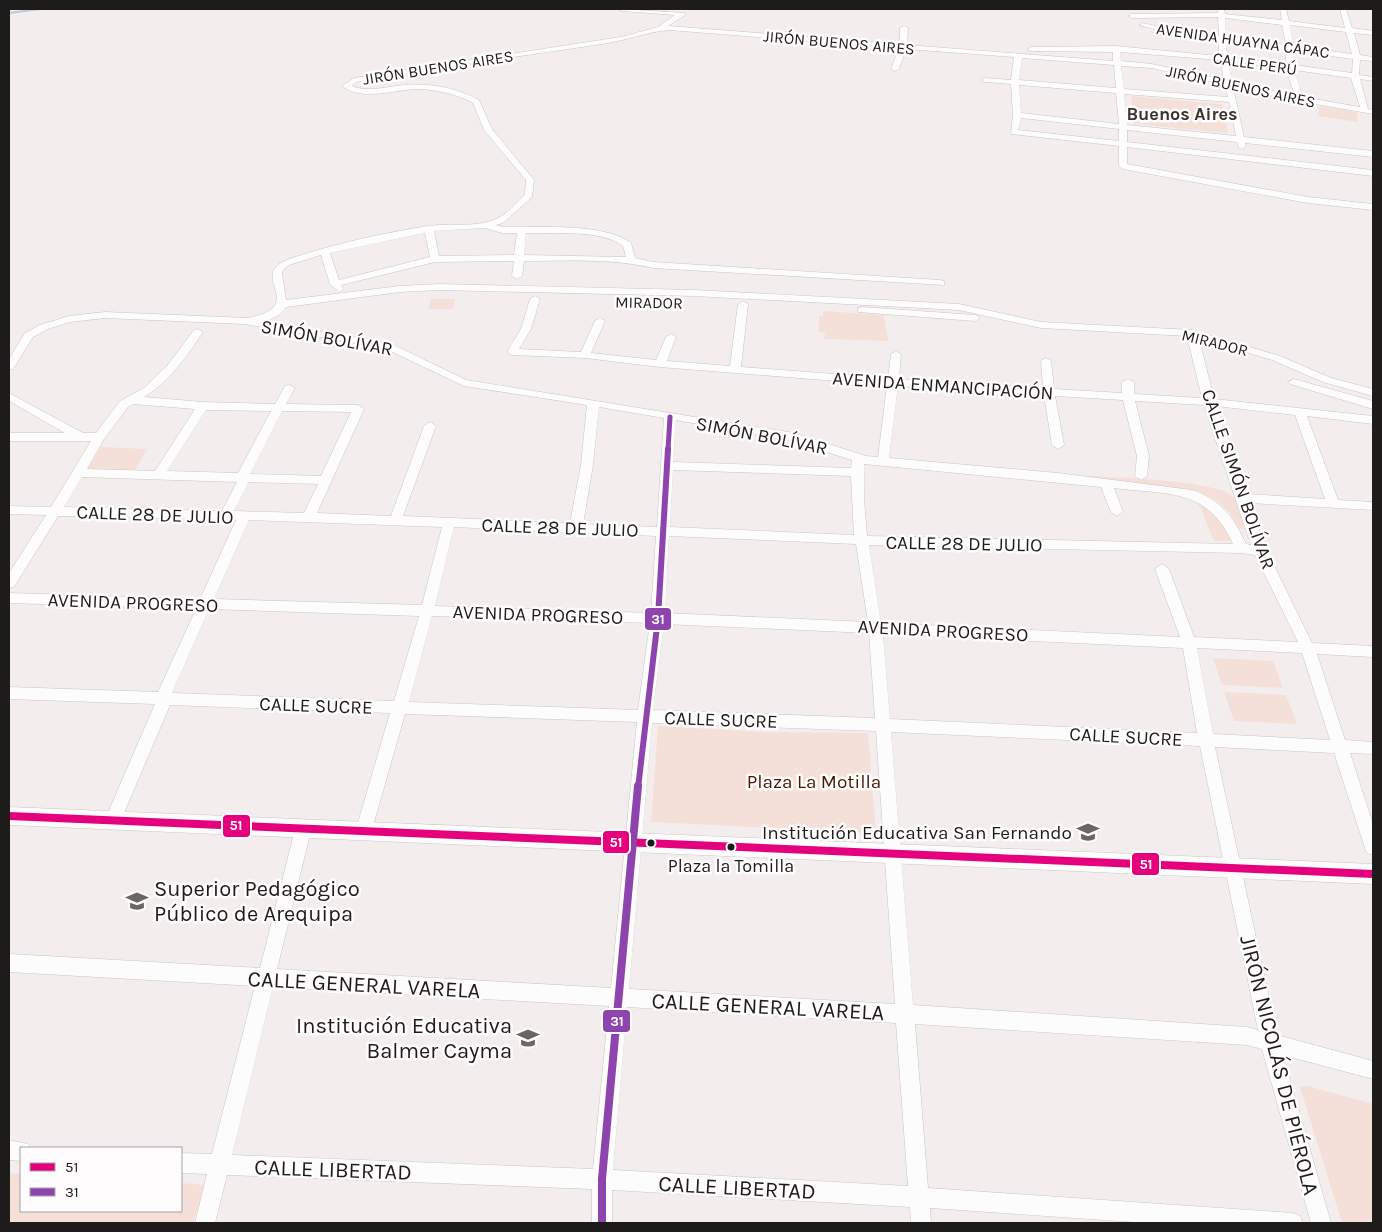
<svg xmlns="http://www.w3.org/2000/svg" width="1382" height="1232" font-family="Karla,sans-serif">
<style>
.green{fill:#f4e0d9}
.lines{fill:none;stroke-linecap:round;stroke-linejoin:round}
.stream{stroke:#bac8dc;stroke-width:2}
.minor-casing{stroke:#c9c5c4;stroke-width:1}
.major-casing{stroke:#c9c5c4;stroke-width:1}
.minor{fill:#fdfcfc;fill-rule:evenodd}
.major{fill:#fdfcfc;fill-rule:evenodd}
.bus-1-casing{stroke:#fefcfc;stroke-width:12}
.bus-2-far2-casing{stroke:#fefcfc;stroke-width:8}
.bus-2-far1-casing{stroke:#fefcfc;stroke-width:10}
.bus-2-casing{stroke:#fefcfc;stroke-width:12}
.bus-1{stroke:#e5007d;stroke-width:8}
.bus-2-far2{stroke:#8e44ad;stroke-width:5}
.bus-2-far1{stroke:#8e44ad;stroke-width:6}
.bus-2{stroke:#8e44ad;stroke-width:8}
.bus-dot{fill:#1e1c1a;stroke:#fefcfc;stroke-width:2}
.labels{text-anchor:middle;stroke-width:5;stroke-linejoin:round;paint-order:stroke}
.far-street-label{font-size:16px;fill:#1e1c1a;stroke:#fefcfc}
.far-quarter-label{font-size:18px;font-weight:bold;fill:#393330;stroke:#fefcfc}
.bus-label{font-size:18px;fill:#1e1c1a;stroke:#fefcfc}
.street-label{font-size:19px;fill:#1e1c1a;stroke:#fefcfc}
.park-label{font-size:19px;fill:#481802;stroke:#fefcfc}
.poi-label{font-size:19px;fill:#1e1c1a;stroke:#fefcfc;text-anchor:end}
.near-poi-label{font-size:22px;fill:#1e1c1a;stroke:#fefcfc;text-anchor:start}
.near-street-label{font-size:22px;fill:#1e1c1a;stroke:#fefcfc}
.line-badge{stroke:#fefcfc;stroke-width:2}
.badge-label{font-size:14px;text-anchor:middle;font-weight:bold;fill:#fff}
</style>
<rect width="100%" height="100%" fill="#f3eeed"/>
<g class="green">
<path d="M1131,96L1222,104L1228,133L1134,124Z"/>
<path d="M1319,106L1357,112L1358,122L1318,116Z"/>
<path d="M431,299H455L453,309H428Z"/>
<path d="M823,311L884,315L888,341L824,339L825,332H818L819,316H823Z"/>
<path d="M101,447L147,449L135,470L88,468Z"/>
<path d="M1090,476C1116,477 1214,481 1231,495C1241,502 1242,519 1244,530L1239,528L1229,512L1217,501L1199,491L1087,478Z"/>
<path d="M1197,499L1219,518L1232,541H1214Z"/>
<path d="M1213,658L1273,661L1283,688L1222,685Z"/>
<path d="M1224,692L1286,695L1297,724L1234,721Z"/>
<path d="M658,726L762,732L868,733L876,833L651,822Z"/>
<path d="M1308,1086L1373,1104V1223H1342L1300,1087Z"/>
<path d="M9,1173L21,1174V1211H181V1183L205,1185L193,1223H9Z"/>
</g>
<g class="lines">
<path class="stream" d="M9,13L40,9"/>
<g class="minor-casing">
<g id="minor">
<path d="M619,9L685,13V15L668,26L900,44V28L904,26L908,28L907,45L1113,61V52L1031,51L1027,49L1031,47L1116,46L1219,56V41L1171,34L1139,25L1143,23L1171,30L1219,36L1218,17L1132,18L1128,16L1132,14L1218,13V9H1224L1225,14L1282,20L1280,9H1286L1289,21L1345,28L1340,9H1346L1352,28L1373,31V35L1354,33L1360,55L1373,57V61L1360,60L1359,75L1373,77V81L1360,79L1368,109L1373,110V114L1287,99L1233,87L1244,137L1373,151V157L1245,143L1246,146L1242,149L1239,148L1237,142L1127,130V142L1373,170V176L1127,147V164L1308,197L1373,204V210L1308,203L1123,169L1119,166V146L1011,134L1013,115L1011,84L985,82L981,80L985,78L1011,80L1014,57L906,49L899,69L895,71L891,69L899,48L669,30C646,32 625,41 602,44C520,56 438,68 356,82L352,86C368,93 389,86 406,85C431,83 457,88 479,100L492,129L534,180L532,197L503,223L496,225L503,227C538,228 603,222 631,243L635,258L653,262L940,280L944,281V285L653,268C611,258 566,261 524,261L522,276L517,279L512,276L514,261L435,262L341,285L344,289L339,292L330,284L321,255L289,265L283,270L282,274L286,300L400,286L439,284L694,290L959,304L1041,322L1192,330L1280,356L1331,378L1373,389V396L1323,382L1272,360L1199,338L1214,399L1373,416V424L1307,416L1338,500L1373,502V510L1250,503L1267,551L1312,643L1373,646V657L1317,654L1345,740L1373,742V754L1350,753L1373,824V855L1367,853L1365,848L1334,753L1215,747L1277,1035L1373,1061V1079L1283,1055L1331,1223H1311L1262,1049L1247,1045L915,1024L928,1188L1293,1213L1300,1216L1303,1223H1149L930,1208L931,1223H911L910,1207L612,1190V1223H592V1189L227,1175L215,1223H195L207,1174L181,1173V1153L212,1154L255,986L9,972V954L260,968L295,830L297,825L303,823L309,825L311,830L277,969L611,988L637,722L405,714L371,833L369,838L363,840L357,838L355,833L390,713L170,705L118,827L112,829L106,827L104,822L155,704L9,699V687L158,692L196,609L9,603V593L200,599L236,520L225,521L220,519L58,516L14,587L9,588V573L46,515L9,514V506L51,507L91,441H9V433H65L9,401V393L83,433H96L120,401L144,388L167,366L194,330L198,329L203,332C187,356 169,382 144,397L203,402L275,404L285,386L289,385L295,388L286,404L358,405L364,409L317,513L391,516L424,426L430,422L436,426L403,516L570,523L581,465L587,405L464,386L384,348L245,324L105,318L70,322L48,329L33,337L13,369L9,370V359L25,333L40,325L69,316L105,312L248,318C312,305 242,274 292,258C335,244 383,233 428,226C449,223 476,228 496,219C507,214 517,203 525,194L526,180L484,130L473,103C456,94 438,90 419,89C396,89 362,102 342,86L354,78L621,37L658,27L675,15L622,11ZM1225,18L1282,25L1286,45L1226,37ZM1290,25L1346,32L1352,54L1294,46ZM1226,42L1286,50V64L1227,57ZM1294,51L1353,59L1352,73L1294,65ZM1120,52L1220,60L1224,80L1152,64L1121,61ZM1022,58L1114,65L1116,88L1019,80ZM1228,61L1286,69L1295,96L1232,82ZM1121,66L1152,68L1225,85L1228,97L1124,89ZM1294,70L1351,78L1360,107L1303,97ZM1019,85L1116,93L1119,124L1021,113ZM1124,94L1229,102L1236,136L1127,125ZM1021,118L1119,129V141L1018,130ZM485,228L502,233H517L514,255L439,256L434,231ZM425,233L430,257L339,280L330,253ZM526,233C554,234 601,229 623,246L626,257L524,255ZM439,290L694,296L959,310L1041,328L1187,336L1202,398L1134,394V382L1128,379L1122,382V393L1054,389L1051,361L1046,358L1041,361L1043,388L899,379L901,354L896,351L891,354L888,378L741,367L748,304L743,301L738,304L730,366L667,361L676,337L671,334L666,337L656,360L591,353L605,321L600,318L595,321L581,352L519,349L531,329L540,299L535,296L530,299L521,329L507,352L512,355L585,358L660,367L887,385L878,457L866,456L794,433L466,380L390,343L261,322C271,319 280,317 286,307L400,292ZM898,386L1044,395L1052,445L1058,449L1064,445L1055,396L1123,400L1137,456L1135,476L1141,480L1147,476L1149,456L1135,401L1204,405L1251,545L1246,544C1235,519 1219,498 1192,490L1058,473L889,458ZM133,404L195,409L155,471L87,469L104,439L128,407ZM1216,406L1295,415L1325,499L1247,494ZM599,407L664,418L657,527L583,524L593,465ZM206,410L271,411L238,473L167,471ZM282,411L351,412L321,476L250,474ZM676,420L792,441L852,460L851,468L673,462ZM864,464L1101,487L1111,512L1117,516L1123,512L1114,488C1166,495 1208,487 1233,544L867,536L864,499ZM673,470L851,476L854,535L670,527ZM82,477L237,482L222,511L64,507ZM249,482L318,484L304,513L234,511ZM249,520L442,527L422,605L214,599ZM454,527L656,536L651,613L435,606ZM669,536L856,544L868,622L665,613ZM869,545L1241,553L1255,555L1298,642L1194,637L1169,569L1162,564L1155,569L1180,637L881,623ZM209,609L419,616L394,701L172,693ZM432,616L650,623L638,710L409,702ZM664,624L869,633L875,718L653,710ZM883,634L1183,648L1197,733L890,719ZM1197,648L1302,653L1330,740L1213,734ZM652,723L876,731L895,1004L629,989ZM891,732L1200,746L1258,1030L1247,1027L913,1005ZM273,987L609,1006L593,1169L232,1155ZM627,1007L896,1023L908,1186L613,1170Z"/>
<path d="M862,307L975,315L980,318L975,321L858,312V308Z"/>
<path d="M1294,379L1373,401V409L1290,384L1288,382Z"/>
<path d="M9,1140L28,1144L30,1148H21V1161L9,1160Z"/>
</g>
</g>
<g class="major-casing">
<path id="major" d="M9,807L1373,864V884L9,825Z"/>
</g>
<use href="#minor" class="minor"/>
<use href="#major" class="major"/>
<g class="bus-1-casing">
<path id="bus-1" d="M9,816L1373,874"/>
</g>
<g class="bus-2-far2-casing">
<path id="bus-2-far2" d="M668,450L670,417"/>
</g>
<g class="bus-2-far1-casing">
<path id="bus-2-far1" d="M638,788L658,618L668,449"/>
</g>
<g class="bus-2-casing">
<path id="bus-2" d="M602,1223V1179L638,786"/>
</g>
<use href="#bus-1" class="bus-1"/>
<use href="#bus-2-far2" class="bus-2-far2"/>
<use href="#bus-2-far1" class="bus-2-far1"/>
<use href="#bus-2" class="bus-2"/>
</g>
<defs>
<g id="school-bare" transform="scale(1.725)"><path d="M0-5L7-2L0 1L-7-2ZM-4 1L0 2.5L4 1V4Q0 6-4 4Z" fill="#696664" stroke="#fefcfc" stroke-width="2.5" paint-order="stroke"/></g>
</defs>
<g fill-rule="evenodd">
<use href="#school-bare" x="1088" y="832"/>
<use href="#school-bare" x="137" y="901"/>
<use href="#school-bare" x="528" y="1038"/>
</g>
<g class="bus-dot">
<circle cx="651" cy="843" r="4.5"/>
<circle cx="731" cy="847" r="4.5"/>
</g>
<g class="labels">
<g class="far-street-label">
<text transform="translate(1243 40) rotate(8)" y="6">AVENIDA HUAYNA CÁPAC</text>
<text transform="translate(839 42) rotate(5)" y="6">JIRÓN BUENOS AIRES</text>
<text transform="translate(1255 63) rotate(8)" y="6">CALLE PERÚ</text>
<text transform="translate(438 67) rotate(-9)" y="6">JIRÓN BUENOS AIRES</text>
<text transform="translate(1241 86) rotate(12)" y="6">JIRÓN BUENOS AIRES</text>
<text transform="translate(649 302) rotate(1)" y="6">MIRADOR</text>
<text transform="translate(1215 342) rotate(14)" y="6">MIRADOR</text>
</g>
<g class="far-quarter-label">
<text x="1182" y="120">Buenos Aires</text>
</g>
<g class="bus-label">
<text x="731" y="872">Plaza la Tomilla</text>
</g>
<g class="street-label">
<text transform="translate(327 337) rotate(10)" y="7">SIMÓN BOLÍVAR</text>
<text transform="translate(943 385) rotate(4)" y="7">AVENIDA ENMANCIPACIÓN</text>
<text transform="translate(762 435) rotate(11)" y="7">SIMÓN BOLÍVAR</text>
<text transform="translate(1239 479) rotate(71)" y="7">CALLE SIMÓN BOLÍVAR</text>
<text transform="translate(155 514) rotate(2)" y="7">CALLE 28 DE JULIO</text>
<text transform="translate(560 527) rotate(2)" y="7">CALLE 28 DE JULIO</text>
<text transform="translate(964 543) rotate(1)" y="7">CALLE 28 DE JULIO</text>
<text transform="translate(133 602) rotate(2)" y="7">AVENIDA PROGRESO</text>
<text transform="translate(538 614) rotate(2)" y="7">AVENIDA PROGRESO</text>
<text transform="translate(943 630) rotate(3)" y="7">AVENIDA PROGRESO</text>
<text transform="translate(316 705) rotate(2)" y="7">CALLE SUCRE</text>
<text transform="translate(721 719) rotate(2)" y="7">CALLE SUCRE</text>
<text transform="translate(1126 736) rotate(3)" y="7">CALLE SUCRE</text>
</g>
<g class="park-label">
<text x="814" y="788">Plaza La Motilla</text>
</g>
<g class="poi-label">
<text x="1072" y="839">Institución Educativa San Fernando</text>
</g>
<g class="near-poi-label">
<text x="154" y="896">Superior Pedagógico<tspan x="154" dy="25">Público de Arequipa</tspan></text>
<text x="512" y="1033" text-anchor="end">Institución Educativa<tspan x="512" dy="25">Balmer Cayma</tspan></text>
</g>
<g class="near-street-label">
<text transform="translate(364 984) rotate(3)" y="8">CALLE GENERAL VARELA</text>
<text transform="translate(768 1006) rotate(3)" y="8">CALLE GENERAL VARELA</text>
<text transform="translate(1280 1065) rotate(76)" y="8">JIRÓN NICOLÁS DE PIÉROLA</text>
<text transform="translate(333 1169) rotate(2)" y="8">CALLE LIBERTAD</text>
<text transform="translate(737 1187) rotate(3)" y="8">CALLE LIBERTAD</text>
</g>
</g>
<g class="line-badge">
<rect x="644" y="607" width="28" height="24" rx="5" fill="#8e44ad"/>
<rect x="222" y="814" width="29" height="24" rx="5" fill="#e5007d"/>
<rect x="602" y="830" width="28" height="24" rx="5" fill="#e5007d"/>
<rect x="1131" y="852" width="29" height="24" rx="5" fill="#e5007d"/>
<rect x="602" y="1009" width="29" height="24" rx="5" fill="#8e44ad"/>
</g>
<g class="badge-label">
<text x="658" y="624">31</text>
<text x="236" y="830">51</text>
<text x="616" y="847">51</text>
<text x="1146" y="869">51</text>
<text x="617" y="1026">31</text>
</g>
<rect width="1382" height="1232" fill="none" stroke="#1e1c1a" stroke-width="20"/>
<rect x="20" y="1147" width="162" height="65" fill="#fefcfc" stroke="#a4a2a2"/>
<rect x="30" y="1163" width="25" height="8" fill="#e5007d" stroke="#a4a2a2"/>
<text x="65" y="1172" font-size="15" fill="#1e1c1a">51</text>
<rect x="30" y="1188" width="25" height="8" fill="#8e44ad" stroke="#a4a2a2"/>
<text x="65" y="1197" font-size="15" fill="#1e1c1a">31</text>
</svg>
